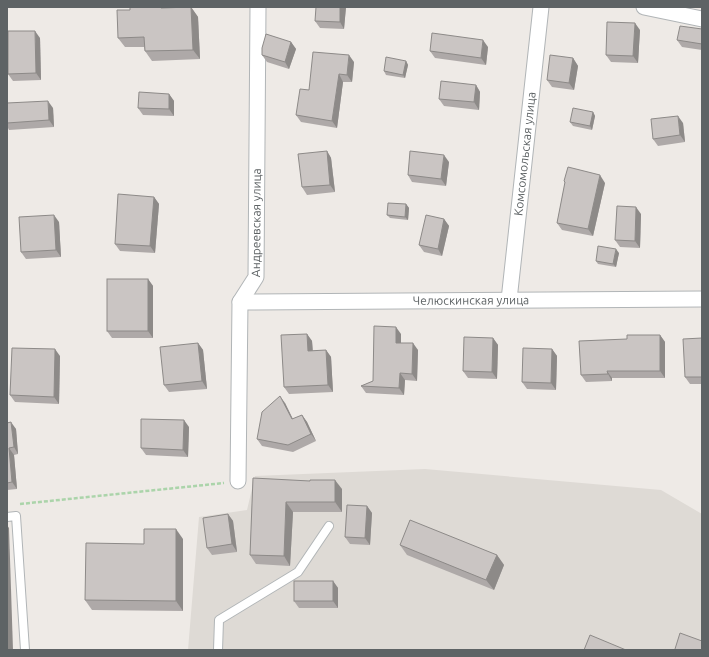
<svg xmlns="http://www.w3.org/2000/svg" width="709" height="657" font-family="Ubuntu,sans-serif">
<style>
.education{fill:#dedad5}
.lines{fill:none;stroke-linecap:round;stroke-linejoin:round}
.lane-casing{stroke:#b1b5b7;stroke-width:10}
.street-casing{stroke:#b1b5b7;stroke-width:17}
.path{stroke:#abd4aa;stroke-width:2.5;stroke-dasharray:4 2;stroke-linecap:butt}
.lane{stroke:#fff;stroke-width:8}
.street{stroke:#fff;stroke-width:15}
.wall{fill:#aea9a8}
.shaded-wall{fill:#8d8a88}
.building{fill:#cac5c3;stroke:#8d8a88}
.labels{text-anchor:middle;stroke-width:4;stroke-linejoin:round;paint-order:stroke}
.street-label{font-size:12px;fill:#5e6365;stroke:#fff}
</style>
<rect width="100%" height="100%" fill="#eeeae6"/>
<path class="education" d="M425,469L661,490L702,514V650H188L199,517L247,510L255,476Z"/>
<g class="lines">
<g class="lane-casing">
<g id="lane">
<path d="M7,517L16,516L25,650"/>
<path d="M218,650L219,620L298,572L329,526"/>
</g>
</g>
<g class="street-casing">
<g id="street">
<path d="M644,7L702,19"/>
<path id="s1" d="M509,300L541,7"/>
<path id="s2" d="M240,302L702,299"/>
<path id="s3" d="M238,481L240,302L256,277L258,7"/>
</g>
</g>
<path class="path" d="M20,504L224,483"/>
<use href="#lane" class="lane"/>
<use href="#street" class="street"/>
</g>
<g class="wall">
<path d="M130,7H168V8L191,7L198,17L200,59L152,61L145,51L144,47H125L118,38L130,10Z"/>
<path d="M346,7L344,29L320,28L315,21Z"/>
<path d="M702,29V50L682,47L677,40Z"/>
<path d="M640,30L638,63L611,62L606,55Z"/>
<path d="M40,38L41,80L13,81L8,74Z"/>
<path d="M291,42L296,49L289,69L267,62L262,55Z"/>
<path d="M488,47L486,65L435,58L430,51Z"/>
<path d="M573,58L578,66L574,90L552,87L547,80Z"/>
<path d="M406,61L408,65L405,78L386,75L384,71Z"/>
<path d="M354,62L352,82H343L337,128L301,122L296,115L309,90Z"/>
<path d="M476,85L480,92L479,110L444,106L439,99Z"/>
<path d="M169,94L174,101V116L143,115L138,108Z"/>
<path d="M7,103L53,108L54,127L9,130L7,126Z"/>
<path d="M593,112L595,116L592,130L573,126L570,122Z"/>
<path d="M683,123L685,142L658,146L653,139Z"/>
<path d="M327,151L331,158L335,192L307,195L302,187Z"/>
<path d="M449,162L446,186L412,182L408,175Z"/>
<path d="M564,181L605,183L593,236L562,230L557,223L565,183Z"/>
<path d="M154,197L159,204L155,253L120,251L115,244Z"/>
<path d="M406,204L409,208L408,220L390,218L387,215Z"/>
<path d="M641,214L640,248L620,247L615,240Z"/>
<path d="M444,219L449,226L442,256L424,252L419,245Z"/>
<path d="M59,222L61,257L26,259L21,252Z"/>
<path d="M619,253L616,267L598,264L596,261Z"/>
<path d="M148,279L153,286V338H112L107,331Z"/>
<path d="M307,334L312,341L313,351L326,350L331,357L333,392L289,394L284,387Z"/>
<path d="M401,334V343L418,350L417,381L405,380L404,395L366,393L361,386L373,381Z"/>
<path d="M660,335L665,342V378H612V381L586,382L581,375L627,339Z"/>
<path d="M493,338L498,345L497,379L468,378L463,371Z"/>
<path d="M702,338V384H690L685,377Z"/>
<path d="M198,343L203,350L207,389L169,392L164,385Z"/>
<path d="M552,349L557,356L556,390L527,389L522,382Z"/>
<path d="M60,356L59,404L15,402L10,395Z"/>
<path d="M285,403L293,419L302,415L307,422L316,441L293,452L262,446L257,439Z"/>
<path d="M7,423L16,429L18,454L14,455L17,489L7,490Z"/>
<path d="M189,427L188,457L146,455L141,448Z"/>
<path d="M253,478L342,489V512H293L290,566L256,564L250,555Z"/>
<path d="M367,506L372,513L370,545L350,544L345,537Z"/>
<path d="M228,514L233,521L237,552L212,555L207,548Z"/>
<path d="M183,539V611L92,610L85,600L144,544Z"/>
<path d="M400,545L497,555L504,565L494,590L407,555Z"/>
<path d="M333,581L338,588V608H299L294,601Z"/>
</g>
<g class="shaded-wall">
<path d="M161,7H168V18L161,8Z"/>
<path d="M191,7L198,17L200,59L193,50Z"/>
<path d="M340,7H346L344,29L340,22Z"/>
<path d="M635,23L640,30L638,63L633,56Z"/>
<path d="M35,31L40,38L41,80L36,73Z"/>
<path d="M483,40L488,47L486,65L481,58Z"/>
<path d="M291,42L296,49L289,69L285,62Z"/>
<path d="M349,55L354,62L352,82L347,75Z"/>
<path d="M573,58L578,66L574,90L569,83Z"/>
<path d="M406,61L408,65L405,78L403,75Z"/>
<path d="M339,74L343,82L337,128L332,121Z"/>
<path d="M476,85L480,92L479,110L474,102Z"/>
<path d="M169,94L174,101V116L169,109Z"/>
<path d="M48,101L53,108L54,127L49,120Z"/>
<path d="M593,112L595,116L592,130L590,126Z"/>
<path d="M678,116L683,123L685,142L680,135Z"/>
<path d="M327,151L331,158L335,192L330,185Z"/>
<path d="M444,155L449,162L446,186L441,179Z"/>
<path d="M600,175L605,183L593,236L588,229Z"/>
<path d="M154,197L159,204L155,253L150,246Z"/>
<path d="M406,204L409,208L408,220L405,217Z"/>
<path d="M636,207L641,214L640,248L635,241Z"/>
<path d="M54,215L59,222L61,257L56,250Z"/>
<path d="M444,219L449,226L442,256L438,249Z"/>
<path d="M616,249L619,253L616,267L613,264Z"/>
<path d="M148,279L153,286V338L148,331Z"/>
<path d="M396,327L401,334V350L396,343Z"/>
<path d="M307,334L312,341L313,358L308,351Z"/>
<path d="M660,335L665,342V378L660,371Z"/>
<path d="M493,338L498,345L497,379L492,372Z"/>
<path d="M198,343L203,350L207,389L202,381Z"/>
<path d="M413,343L418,350L417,381L412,374Z"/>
<path d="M55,349L60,356L59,404L54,397Z"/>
<path d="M552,349L557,356L556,390L551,383Z"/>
<path d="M326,350L331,357L333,392L328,385Z"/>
<path d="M607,371L612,378V381L608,374Z"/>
<path d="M400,373L405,380L404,395L399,388Z"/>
<path d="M280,396L285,403L296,426L292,419Z"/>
<path d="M302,415L307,422L316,441L311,434Z"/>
<path d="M184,420L189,427L188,457L183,450Z"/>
<path d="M11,422L16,429L18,454L14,447Z"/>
<path d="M9,448L14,455L17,489L12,482Z"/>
<path d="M335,480L342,489V512L335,502Z"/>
<path d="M286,502L293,512L290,566L284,556Z"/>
<path d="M367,506L372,513L370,545L365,538Z"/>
<path d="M228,514L233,521L237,552L232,544Z"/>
<path d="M7,525L9,528L13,650H7Z"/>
<path d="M176,529L183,539V611L176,601Z"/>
<path d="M497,555L504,565L494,590L486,580Z"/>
<path d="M333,581L338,588V608L333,601Z"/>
</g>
<g class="building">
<path d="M130,7H161V8L191,7L193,50L145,51L144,37L118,38L117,10H130Z"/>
<path d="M316,7H340V22L315,21Z"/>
<path d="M607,22L635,23L633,56L606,55Z"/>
<path d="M680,26L702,29V44L677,40Z"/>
<path d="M8,31H35L36,73L8,74Z"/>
<path d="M432,33L483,40L481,58L430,51Z"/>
<path d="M266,34L291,42L285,62L262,55V48Z"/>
<path d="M313,52L349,55L347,75L339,74L332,121L296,115L300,89L309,90Z"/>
<path d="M550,55L573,58L569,83L547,80Z"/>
<path d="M386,57L406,61L403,75L384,71Z"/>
<path d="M441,81L476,85L474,102L439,99Z"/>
<path d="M139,92L169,94V109L138,108Z"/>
<path d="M48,101L49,120L7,123V103Z"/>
<path d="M573,108L593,112L590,126L570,122Z"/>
<path d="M678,116L680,135L653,139L651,119Z"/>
<path d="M327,151L330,185L302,187L298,154Z"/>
<path d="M410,151L444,155L441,179L408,175Z"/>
<path d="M568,167L600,175L588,229L557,223L565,182L564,181Z"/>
<path d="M118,194L154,197L150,246L115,244Z"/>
<path d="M388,203L406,204L405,217L387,215Z"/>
<path d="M617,206L636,207L635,241L615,240Z"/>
<path d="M54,215L56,250L21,252L19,217Z"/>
<path d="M426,215L444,219L438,249L419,245Z"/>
<path d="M598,246L616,249L613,264L596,261Z"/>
<rect x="107" y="279" width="41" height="52"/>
<path d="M374,326L396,327V343H413L412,374L400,373L399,388L361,386L373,381Z"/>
<path d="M307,334L308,351L326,350L328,385L284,387L281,335Z"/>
<path d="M627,335H660V371H607L608,374L581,375L579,341L627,339Z"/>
<path d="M464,337L493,338L492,372L463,371Z"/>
<path d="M702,338V377H685L683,339Z"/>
<path d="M198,343L202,381L164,385L160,347Z"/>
<path d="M12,348L55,349L54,397L10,395Z"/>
<path d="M523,348L552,349L551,383L522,382Z"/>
<path d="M280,396L292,419L302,415L311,434L288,445L257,439L262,412Z"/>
<path d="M141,419L184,420L183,450L141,448Z"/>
<path d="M11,422L14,447L9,448L12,482L7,483V423Z"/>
<path d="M253,478L310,481V480H335V502H286L284,556L250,555Z"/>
<path d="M347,505L367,506L365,538L345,537Z"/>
<path d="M228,514L232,544L207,548L203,518Z"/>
<path d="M410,520L497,555L486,580L400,545Z"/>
<path d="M144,529H176V601L85,600L86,543L144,544Z"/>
<rect x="294" y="581" width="39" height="20"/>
<path d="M680,633L702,641V650H676L675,649Z"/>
<path d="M590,635L626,650H584Z"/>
</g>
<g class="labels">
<g class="street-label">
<text dy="4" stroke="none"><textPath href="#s1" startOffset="147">Комсомольская улица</textPath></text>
<text dy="4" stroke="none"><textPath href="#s3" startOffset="263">Андреевская улица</textPath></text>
<text dy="4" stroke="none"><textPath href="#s2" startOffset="231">Челюскинская улица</textPath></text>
</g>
</g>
<rect width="709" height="657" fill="none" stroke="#5e6365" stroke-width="16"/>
</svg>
